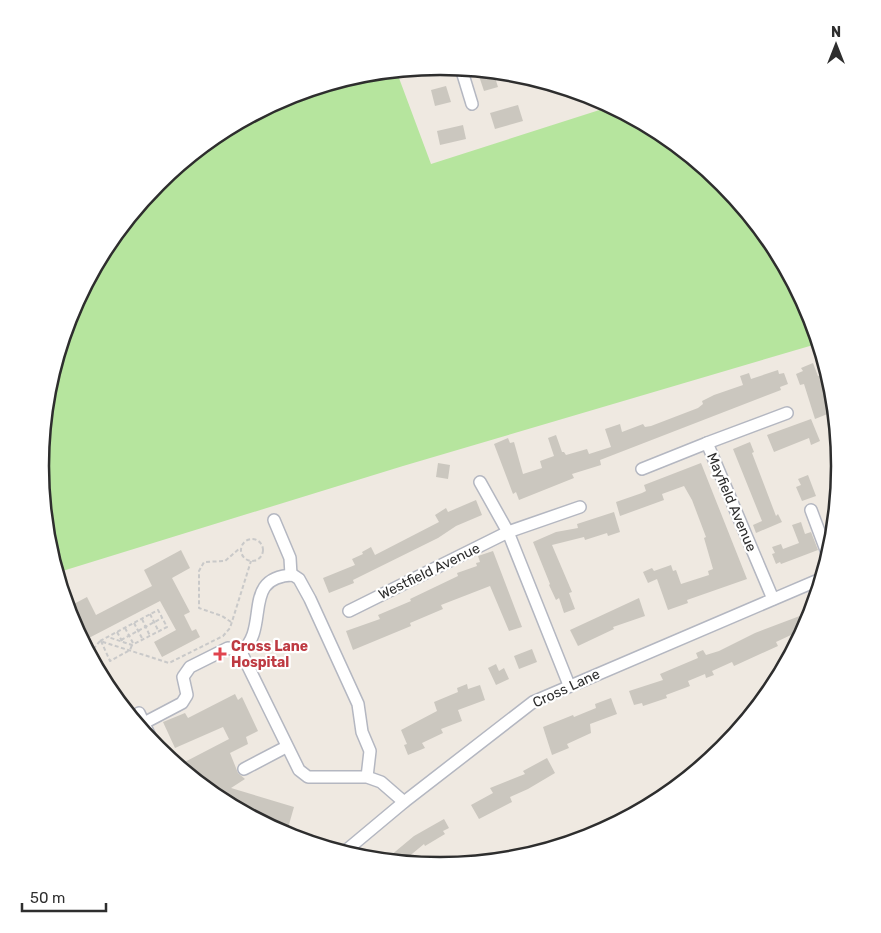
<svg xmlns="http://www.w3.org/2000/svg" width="881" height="933" font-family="Rubik,sans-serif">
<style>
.green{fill:#b6e59e}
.building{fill:#cbc7bf}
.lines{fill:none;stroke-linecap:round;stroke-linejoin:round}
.minor-casing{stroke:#b4b7c1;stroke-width:14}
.path{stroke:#c9c9c9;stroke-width:2;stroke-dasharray:4 2.5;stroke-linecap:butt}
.minor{stroke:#fff;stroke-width:11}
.health-dot{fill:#e0444e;stroke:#fff;stroke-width:2}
.labels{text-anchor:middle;stroke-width:4.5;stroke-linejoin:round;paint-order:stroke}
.street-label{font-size:14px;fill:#2e2e2e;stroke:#fff}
.health-label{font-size:14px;font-weight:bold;fill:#be3a42;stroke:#fff;text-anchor:start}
.rim{fill:none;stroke:#2e2e2e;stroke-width:2.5}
</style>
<rect width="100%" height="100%" fill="#efe9e1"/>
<path class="green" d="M396,70L431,164L612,106L663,134L724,184L774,244L811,314L820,343L403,466L56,573C0,341 156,94 396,70Z"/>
<g class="building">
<path d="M477,70L493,71L498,87L484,91Z"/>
<path d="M446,86L451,102L435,106L431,90Z"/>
<path d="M518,105L523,121L495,129L490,113Z"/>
<path d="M463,125L466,139L440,145L437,131Z"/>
<path d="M813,363L818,376L823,375L834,401L827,404L830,413L815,419L804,384L800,385L796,374L803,371L801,368Z"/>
<path d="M778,370L779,374L784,373L788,384L780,387L781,390L600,460L601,465L572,474L574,478L519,500L516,492L513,494L494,444L508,438L510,443L514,442L523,474L542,468L540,461L554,456L548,438L556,435L562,452H564L566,455L587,449L589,454L611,447L605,429L620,424L622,432L643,424L645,427L651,426L698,408L703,404L702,401L714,395L743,385L740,376L749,373L751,379Z"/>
<path d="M811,419L820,441L811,445L809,438L774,452L767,435Z"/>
<path d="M750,442L754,452L752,453L776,516L778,514L782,522L756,533L753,525L762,521L733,449Z"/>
<path d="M438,463L450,465L448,479L436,477Z"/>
<path d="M701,463L747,579L687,600L688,603L668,610L657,579L648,583L643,572L652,568L654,571L671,565L673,571L676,570L681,584L709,575L708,571L713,569L704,538L706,537L692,500L684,486L662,494L664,500L620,516L616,502L642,493L646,491L644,485Z"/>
<path d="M808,475L816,496L802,501L796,487L801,485L798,479Z"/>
<path d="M476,500L482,515L456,526L438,538L353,580L354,583L329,593L323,578L355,565L352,559L363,554L362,552L371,547L375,555L439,522L435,515L446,508L448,512Z"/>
<path d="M614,512L620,532L608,536L607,533L585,540L584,537L552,545L572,592L569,593L575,609L564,613L559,598L556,600L549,585L550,584L533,542L556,532L578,528L577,524Z"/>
<path d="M801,522L805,534L811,532L818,550L781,564L780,562L776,564L772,554L775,553L772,547L781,544L783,549L799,543L792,525Z"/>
<path d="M181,550L190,568L172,578L190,612L184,615L192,631L196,629L200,637L162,657L154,642L176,630L160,601L85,640L68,607L87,597L96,615L152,586L144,570Z"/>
<path d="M493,551L522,627L509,631L490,586L441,605L443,609L410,623L411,626L353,650L346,631L380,619L378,615L411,601L410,599L458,576L457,573L477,566L476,563L480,562L478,556Z"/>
<path d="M639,598L645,616L613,627L614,629L578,646L570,630Z"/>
<path d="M813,611L806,628L776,642L778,646L734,666L732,662L712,671L714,675L706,678L705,674L688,681L690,686L666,695L667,698L643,706L642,703L634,705L629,691L663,680L660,674L698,658L696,653L703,650L706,655L719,651L755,633Z"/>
<path d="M532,649L537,662L519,669L514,656Z"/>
<path d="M496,664L499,671L504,668L509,679L496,685L488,668Z"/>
<path d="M467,684L468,689L480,685L485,700L458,710L462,721L441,729L443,733L422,743L425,748L408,755L404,745L407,744L401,730L437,711L434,702L458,692L457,688Z"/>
<path d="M235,694L238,700L242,697L258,731L246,737L248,744L230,753L238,773L245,779L231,788L294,807L288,828L251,817L218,799L177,766L229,739L223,727L175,748L163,722L185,713L188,718Z"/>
<path d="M611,698L617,714L590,724L591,733L567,744L569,748L552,755L543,727L573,715L574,717L596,708L595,704Z"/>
<path d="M547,758L555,773L528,789L510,797L512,802L479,819L471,805L493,793L490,788L525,774L523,771Z"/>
<path d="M444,819L449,828L443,831L445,834L425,846L424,844L401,863L384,861L414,836Z"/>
</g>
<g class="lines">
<g class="minor-casing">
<g id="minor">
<path d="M461,68L472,104"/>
<path d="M707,443L787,413"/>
<path d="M642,469L707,443L773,599"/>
<path d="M480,482L508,532L569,685"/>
<path d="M811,510L829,558"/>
<path d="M274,520L290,558L291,575"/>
<path d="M349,611L508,532L580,507"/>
<path d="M139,713L155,747"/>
<path d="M144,723L182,703L187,695L183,677L190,667L228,648L241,652"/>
<path d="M244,769L286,747"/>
<path d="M367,777L370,751L362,732L358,704L310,599L299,579L293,575C240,577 271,628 241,652L299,770L308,777H367L381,782L404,802"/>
<path d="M343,853L404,802L533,702L823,578"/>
</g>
</g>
<g class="path">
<circle cx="252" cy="550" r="11"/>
<path d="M150,614L159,632"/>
<path d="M142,619L150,636"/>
<path d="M231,622L222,616L199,608V571L204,562L225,561L240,548"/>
<path d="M134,623L143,640"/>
<path d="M125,628L133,643"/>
<path d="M117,632L122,641"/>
<path d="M121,640L162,618"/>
<path d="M100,641L158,610L167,627L132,645L108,637"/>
<path d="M101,641L110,661L130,650L132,645"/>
<path d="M89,654L100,641L169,663L223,636L230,628L251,561"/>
<path d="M305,842L313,833"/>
</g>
<use href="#minor" class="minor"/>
</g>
<path class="health-dot" d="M217.5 646.5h5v5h5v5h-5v5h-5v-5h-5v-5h5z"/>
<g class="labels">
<g class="street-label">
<text transform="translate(732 502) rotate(67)" y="5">Mayfield Avenue</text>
<text transform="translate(429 571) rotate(-26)" y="5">Westfield Avenue</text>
<text transform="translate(566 688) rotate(-25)" y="5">Cross Lane</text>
</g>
<g class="health-label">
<text x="231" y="651">Cross Lane<tspan x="231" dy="16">Hospital</tspan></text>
</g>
</g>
<path d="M0 0H881V933H0ZM49 466a391 391 0 1 1 782 0a391 391 0 1 1-782 0Z" fill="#fff" fill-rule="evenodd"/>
<path class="rim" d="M49 466a391 391 0 1 1 782 0a391 391 0 1 1-782 0Z"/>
<g transform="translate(836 45)" stroke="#ffffff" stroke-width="4" paint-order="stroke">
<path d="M0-4L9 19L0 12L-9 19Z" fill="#2e2e2e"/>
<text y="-8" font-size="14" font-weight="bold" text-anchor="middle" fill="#2e2e2e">N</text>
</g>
<path d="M22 903v8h84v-8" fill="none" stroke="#2e2e2e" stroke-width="2.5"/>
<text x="30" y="903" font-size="15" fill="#2e2e2e" stroke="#ffffff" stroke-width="4" paint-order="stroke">50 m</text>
</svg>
